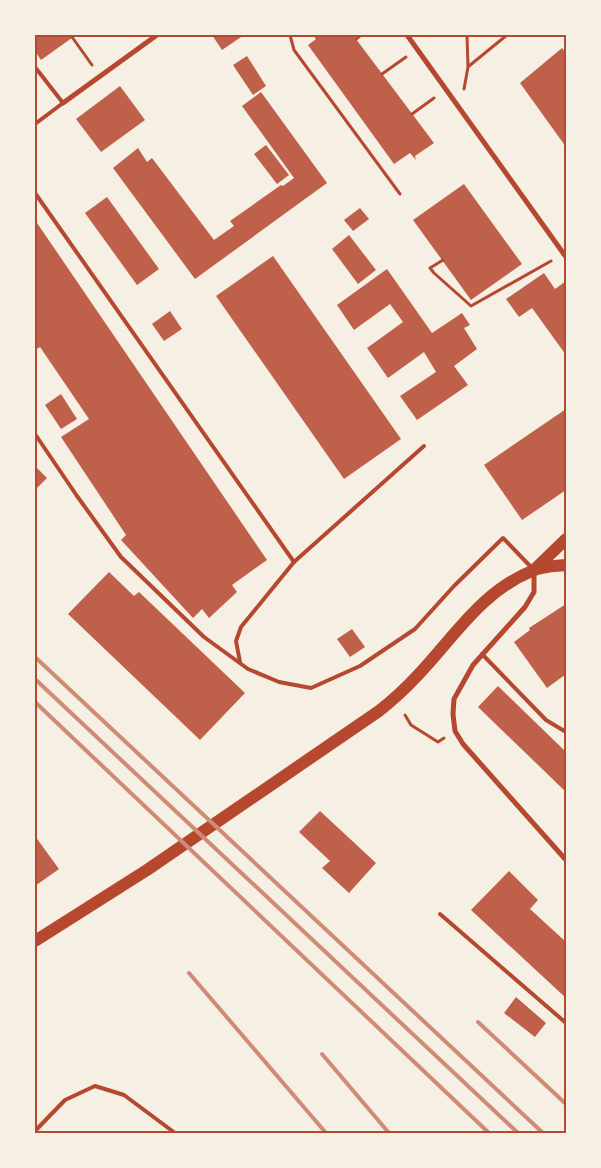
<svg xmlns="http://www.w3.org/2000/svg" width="601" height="1168" font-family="Karla,sans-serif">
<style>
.building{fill:#bf614a}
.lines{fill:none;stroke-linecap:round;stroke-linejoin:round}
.path{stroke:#b5482f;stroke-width:3}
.service{stroke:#b5482f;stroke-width:4}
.minor{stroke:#b5482f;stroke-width:5}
.primary{stroke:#b5482f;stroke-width:12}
.rail{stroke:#cf8b77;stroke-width:4}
.neatline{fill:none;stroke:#b5482f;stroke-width:2}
</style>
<rect width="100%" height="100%" fill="#f6efe4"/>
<g class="building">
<path d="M35,35H76L41,60L35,51Z"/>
<path d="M212,35H244L222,50Z"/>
<path d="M313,35H353L434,143L415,156L416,160L410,153L394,164L308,45L316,39Z"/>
<path d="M562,48L566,53V147L520,83Z"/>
<path d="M247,56L266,86L253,95L233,65Z"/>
<path d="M120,86L145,120L101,152L76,119Z"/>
<path d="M261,92L327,183L195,279L113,168L138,148L147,162L152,158L214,240L234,226L230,221L281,185L283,186L294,178L242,106Z"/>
<path d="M266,145L289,175L277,184L254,154Z"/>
<path d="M464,184L522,264L471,300L413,220Z"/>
<path d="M107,197L159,269L137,285L85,213Z"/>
<path d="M360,208L369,219L353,231L344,220Z"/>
<path d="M35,220L267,560L232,585L237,592L209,618L202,609L193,618L121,540L126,535L61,437L89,419L40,347L35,350Z"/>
<path d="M349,235L376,270L358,284L332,249Z"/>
<path d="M273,256L401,439L344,479L216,296Z"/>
<path d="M387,269L432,333L462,313L470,325L464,328L477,349L454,366L468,385L417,420L400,396L436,372L424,352L388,378L367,348L403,322L390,304L354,330L337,305Z"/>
<path d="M544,273L555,289L566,281V355L532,308L519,317L506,299Z"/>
<path d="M170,311L182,329L164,341L152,324Z"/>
<path d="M61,394L77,419L61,429L45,405Z"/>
<path d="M566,409V490L522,520L484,465Z"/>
<path d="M35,466L47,478L35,490Z"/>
<path d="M109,572L134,596L139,592L245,693L200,740L68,614Z"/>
<path d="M566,604V674L547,688L514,642L530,630L529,628Z"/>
<path d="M352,629L365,647L350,657L337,639Z"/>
<path d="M498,686L566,752V792L478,707Z"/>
<path d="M320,811L376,863L349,893L322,868L330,861L299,832Z"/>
<path d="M35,836L59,869L35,886Z"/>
<path d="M509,871L538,900L530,909L566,942V998L471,910Z"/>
<path d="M516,997L546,1023L535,1037L504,1013Z"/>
</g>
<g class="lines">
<g class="path">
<path d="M290,35L294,50L400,194"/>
<path d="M72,37L92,65"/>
<path d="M356,39L361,35"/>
<path d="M469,66L507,35"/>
<path d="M382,74L406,57"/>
<path d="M464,89L468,67L467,35"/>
<path d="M412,114L434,98"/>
<path d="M443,260L430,268L434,273L471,306L551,261"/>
<path d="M405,715L411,725L438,742L444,738"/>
</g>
<g class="service">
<path d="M35,67L63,103L35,124"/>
<path d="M35,193L294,562L424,446"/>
<path d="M35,434L77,496L121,557L204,637L248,669L279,682L311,688L360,666L415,629L454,586L503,538L532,568"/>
<path d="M482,654L546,720L566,732"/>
<path d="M240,662L236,641L241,627L294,562"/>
<path d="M440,914L566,1023"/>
<path d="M35,1131L65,1100L95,1086L124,1095L175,1133"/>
</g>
<g class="minor">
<path d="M407,35L566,257"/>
<path d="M63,103L157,35"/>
<path d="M534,570V592L525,607L473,665L454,699L453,714L455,731L463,744L566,860"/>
</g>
<g class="primary">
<path d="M534,570L566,539"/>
<path d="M35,941L147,870L379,711C393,700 406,688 418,675C454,637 482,591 532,571C542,566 555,566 566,565"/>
</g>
<g class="rail">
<path d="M35,657L543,1133"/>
<path d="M35,679L518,1133"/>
<path d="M35,702L489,1133"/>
<path d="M189,973L326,1133"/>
<path d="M478,1022L566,1104"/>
<path d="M322,1054L389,1133"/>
</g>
</g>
<rect width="601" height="1168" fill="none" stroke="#f6efe4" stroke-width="72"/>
<rect x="36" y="36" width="529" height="1096" class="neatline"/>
</svg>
